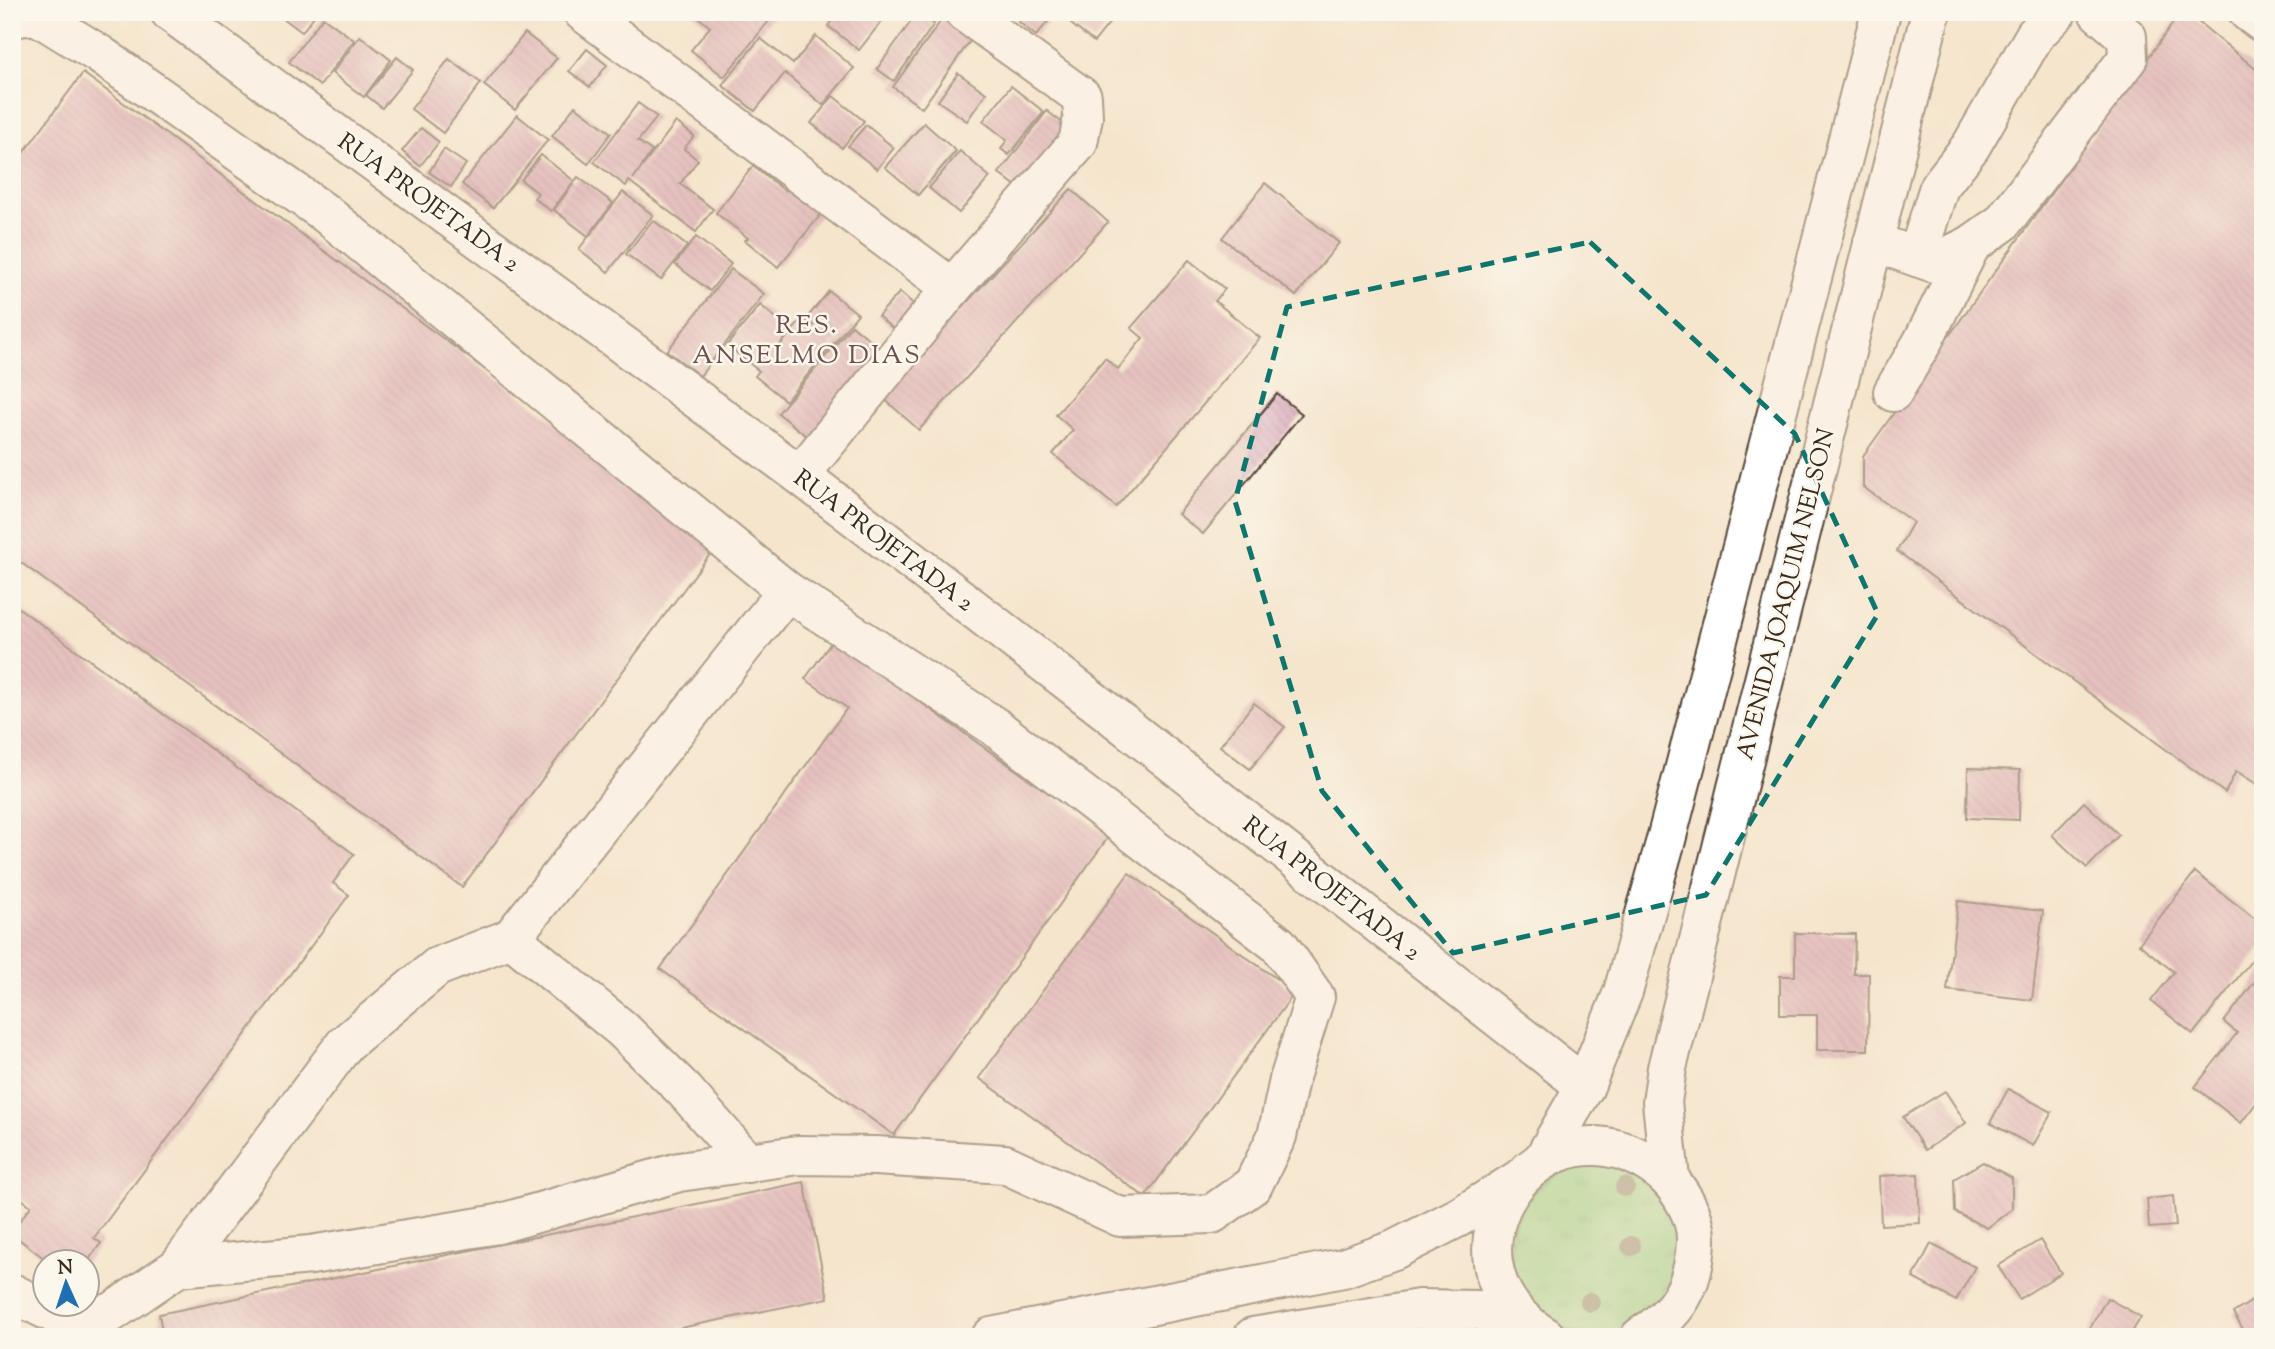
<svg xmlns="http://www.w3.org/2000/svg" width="2275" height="1349" font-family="'Sorts Mill Goudy',serif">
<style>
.grass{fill:url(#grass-tufts);stroke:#6a7e52;stroke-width:2}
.building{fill:url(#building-back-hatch)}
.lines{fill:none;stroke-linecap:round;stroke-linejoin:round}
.minor-casing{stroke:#574638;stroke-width:42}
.major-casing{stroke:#574638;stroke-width:42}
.minor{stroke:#fff;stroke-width:38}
.major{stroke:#fff;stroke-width:38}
.tree{fill:#9b957b}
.marked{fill:none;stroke:#0f766e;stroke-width:5;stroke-dasharray:14 9;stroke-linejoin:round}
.labels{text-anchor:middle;stroke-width:5;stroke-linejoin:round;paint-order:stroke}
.street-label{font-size:24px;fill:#3b2a1e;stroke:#fbf7ec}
.neighbourhood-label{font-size:26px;letter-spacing:2px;fill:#704f50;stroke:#fbf7ec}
</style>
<defs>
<pattern id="grass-tufts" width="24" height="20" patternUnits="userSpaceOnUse" patternTransform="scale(1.75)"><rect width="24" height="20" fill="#99d387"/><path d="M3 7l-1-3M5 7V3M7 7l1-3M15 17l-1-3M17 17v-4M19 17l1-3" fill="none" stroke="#85b574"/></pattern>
<pattern id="building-back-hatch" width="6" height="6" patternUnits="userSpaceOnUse" patternTransform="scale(1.75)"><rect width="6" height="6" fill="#d194ad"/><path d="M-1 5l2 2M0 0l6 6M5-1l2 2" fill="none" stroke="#ab798c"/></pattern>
</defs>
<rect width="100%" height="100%" fill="#fbf7ec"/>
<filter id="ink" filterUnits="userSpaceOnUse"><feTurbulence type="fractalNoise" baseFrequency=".0143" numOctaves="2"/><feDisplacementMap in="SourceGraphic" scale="14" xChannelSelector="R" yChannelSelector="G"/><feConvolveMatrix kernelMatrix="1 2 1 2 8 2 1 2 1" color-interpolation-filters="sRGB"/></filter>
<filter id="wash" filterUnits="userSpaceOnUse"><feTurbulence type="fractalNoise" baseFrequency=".00686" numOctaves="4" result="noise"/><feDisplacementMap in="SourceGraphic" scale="28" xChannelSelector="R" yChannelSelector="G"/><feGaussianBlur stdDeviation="1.57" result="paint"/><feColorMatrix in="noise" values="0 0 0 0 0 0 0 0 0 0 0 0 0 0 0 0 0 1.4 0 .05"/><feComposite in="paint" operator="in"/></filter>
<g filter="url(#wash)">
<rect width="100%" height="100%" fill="#f5e5cd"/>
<circle class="grass" cx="1595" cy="1250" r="85"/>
<g id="blocks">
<g class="building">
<path d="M275,12H317L302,32Z"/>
<path d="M692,12H776L724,77L691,50L710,27Z"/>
<path d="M838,12H889L859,50L828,26Z"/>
<path d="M1026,12H1056L1036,36L1019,22Z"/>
<path d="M1080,12H1118L1094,42L1071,24Z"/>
<path d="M2181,12H2186L2263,75V784L2261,787L2236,771L2225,793L1897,551L1913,522L1863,487V456Z"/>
<path d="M917,13L934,24L894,81L877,69Z"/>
<path d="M323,17L354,40L320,86L289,62Z"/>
<path d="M943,18L972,38L922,108L893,87Z"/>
<path d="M525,33L557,58L515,110L484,85Z"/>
<path d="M360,36L391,60L364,97L332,73Z"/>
<path d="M816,36L854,68L823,105L785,73L755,111L722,85L760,38L793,64Z"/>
<path d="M587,49L607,65L590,87L569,71Z"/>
<path d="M397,57L413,70L382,108L366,95Z"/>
<path d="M449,59L481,83L443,133L411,109Z"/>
<path d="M83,73L719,542L462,887L12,556V168Z"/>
<path d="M958,73L986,93L967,121L938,101Z"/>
<path d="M1011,86L1044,112L1009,155L1001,149L1007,140L983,121Z"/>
<path d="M833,96L864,121L842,148L811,123Z"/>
<path d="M638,103L657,117L638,141L652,151L633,179L676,122L694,136L684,149L698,160L680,184L713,209L696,232L629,181L626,186L594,162Z"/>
<path d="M575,106L611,133L588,164L552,136Z"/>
<path d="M1047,111L1068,127L1020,189L999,173Z"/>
<path d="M517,115L548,140L493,208L462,184Z"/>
<path d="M924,123L956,151L918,195L885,167Z"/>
<path d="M866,125L894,148L877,169L848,146Z"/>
<path d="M421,128L439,142L420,166L402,151Z"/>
<path d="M444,149L466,164L451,187L429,172Z"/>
<path d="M960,151L990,177L959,213L929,188Z"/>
<path d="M541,155L574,181L551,211L534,198L538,193L521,180Z"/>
<path d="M753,166L785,191L790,186L823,212L778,267L745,240L748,238L716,213Z"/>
<path d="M578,177L613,203L588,236L554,210Z"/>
<path d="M1265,183L1339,243L1296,296L1222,238Z"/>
<path d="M1071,189L1108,222L919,430L881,396Z"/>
<path d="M623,192L653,215L608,272L579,249Z"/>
<path d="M653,220L687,246L661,280L626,254Z"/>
<path d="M696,237L731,264L710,291L675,264Z"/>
<path d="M1189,260L1225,289L1215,301L1260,338L1116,507L1053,454L1073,430L1056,415L1105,358L1118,369L1143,338L1131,328Z"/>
<path d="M731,269L764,294L700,376L667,351Z"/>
<path d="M829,291L858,314L786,401L755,376L759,371L727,345L760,305L791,330L777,349L803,318L814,326L806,319Z"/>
<path d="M900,292L919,309L898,333L878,316Z"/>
<path d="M852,325L887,354L814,442L778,413Z"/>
<path d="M1277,394L1302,414L1203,534L1178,514Z"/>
<path d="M12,603L354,854L333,883L349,895L94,1238L101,1243L87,1262H49L12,1234V1231L31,1206L12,1192Z"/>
<path d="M833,640L1109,836L894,1135L660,969L847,708L805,679Z"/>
<path d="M1254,703L1285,727L1250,769L1220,746Z"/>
<path d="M1968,768L2020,770L2019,820L1967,818Z"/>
<path d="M2084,802L2119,835L2087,868L2052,835Z"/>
<path d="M2195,872L2263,925V946L2193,1034L2151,1001L2174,972L2139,944Z"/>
<path d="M1129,873L1295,992L1145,1197L979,1078Z"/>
<path d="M1958,901L2043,911L2032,1000L1947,990Z"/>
<path d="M1795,933L1855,934L1854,974H1869L1868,1050H1817V1015H1780V976H1795Z"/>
<path d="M2263,971V1094L2241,1123L2195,1087L2237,1033L2224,1022Z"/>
<path d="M2008,1089L2052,1112L2033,1146L1990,1123Z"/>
<path d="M1945,1091L1966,1123L1925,1150L1903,1117Z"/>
<path d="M1983,1162L2012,1178V1209L1987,1228L1955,1212L1954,1179Z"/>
<path d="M1918,1174L1920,1223L1881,1225L1879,1176Z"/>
<path d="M804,1182L828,1298L636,1337H163L159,1314Z"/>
<path d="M2173,1196L2176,1226L2149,1228L2147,1199Z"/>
<path d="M2040,1240L2061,1273L2019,1299L1998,1266Z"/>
<path d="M1931,1244L1975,1267L1956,1301L1913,1278Z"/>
<path d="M2263,1294V1337H2248L2233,1313Z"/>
<path d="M2107,1298L2141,1317L2129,1337H2085Z"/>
</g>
</g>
</g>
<g filter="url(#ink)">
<use href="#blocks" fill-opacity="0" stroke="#574638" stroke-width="2"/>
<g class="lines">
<g class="minor-casing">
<g id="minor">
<path d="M170,12L800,475L1096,703L1585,1086"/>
<path d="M583,12L952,288"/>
<path d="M2248,12L2263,23"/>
<path d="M12,18L36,15L99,54L325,213L787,591L994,726L1279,945L1315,997L1289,1080L1277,1136L1253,1185L1212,1214L1120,1217L1005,1164L875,1156L798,1155L679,1172L498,1224L311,1255L178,1267L111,1313L67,1320L12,1293"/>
<path d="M1873,242L1934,263L1971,245L2002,223L2128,58L2127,37L2098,12"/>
<path d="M1917,257L1939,187L1971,146L2035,35L2057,12"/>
<path d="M1893,392L1922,343L1971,245"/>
<path d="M800,475L952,288L1078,143L1083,117L1082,97L964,12"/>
<path d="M511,938L787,591"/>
<path d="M178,1267L345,1044L437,967L511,938L622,1029L684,1090L748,1163"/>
</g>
</g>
<g class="major-casing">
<g id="major">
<path d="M1544,1158L1585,1086L1623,992L1666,840L1881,12"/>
<path d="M1670,1179L1662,1102L1667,1068L1931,12"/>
<path d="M991,1337L1343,1268L1394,1250L1459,1217L1518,1180"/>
<path d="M1253,1337L1419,1309L1479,1310L1532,1329"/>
<path d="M1546,1337C1418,1259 1543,1079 1661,1172C1679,1187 1697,1216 1696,1241C1694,1287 1678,1313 1640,1337"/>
</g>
</g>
<use href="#minor" class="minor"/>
<use href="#major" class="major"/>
</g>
<g class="tree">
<circle cx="1625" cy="1187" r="10"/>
<circle cx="1631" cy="1246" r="10"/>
<circle cx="1590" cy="1302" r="10"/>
</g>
</g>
<path d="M0 0H2275V1349H0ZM1590,242L1795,434L1878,614L1706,895L1453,953L1322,791L1235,501L1287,307Z" fill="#f5e5cd" fill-opacity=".55" fill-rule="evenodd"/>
<path class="marked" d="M1590,242L1795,434L1878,614L1706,895L1453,953L1322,791L1235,501L1287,307Z"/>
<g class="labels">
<g class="street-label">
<text transform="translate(429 202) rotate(36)" y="8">RUA PROJETADA 2</text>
<text transform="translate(884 540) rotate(37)" y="8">RUA PROJETADA 2</text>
<text transform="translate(1785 594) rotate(-76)" y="8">AVENIDA JOAQUIM NELSON</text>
<text transform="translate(1332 888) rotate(38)" y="8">RUA PROJETADA 2</text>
</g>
<g class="neighbourhood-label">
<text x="807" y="333">RES.<tspan x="807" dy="30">ANSELMO DIAS</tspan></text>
</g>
</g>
<rect width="2275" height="1349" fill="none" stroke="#fbf7ec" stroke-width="42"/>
<g transform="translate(66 1283) rotate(357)"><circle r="33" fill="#fbf7ec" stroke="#aea59a" stroke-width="2"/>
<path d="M0-5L12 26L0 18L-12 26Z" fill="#1f6fb2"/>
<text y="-10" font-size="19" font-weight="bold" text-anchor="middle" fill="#3b2a1e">N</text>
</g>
</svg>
